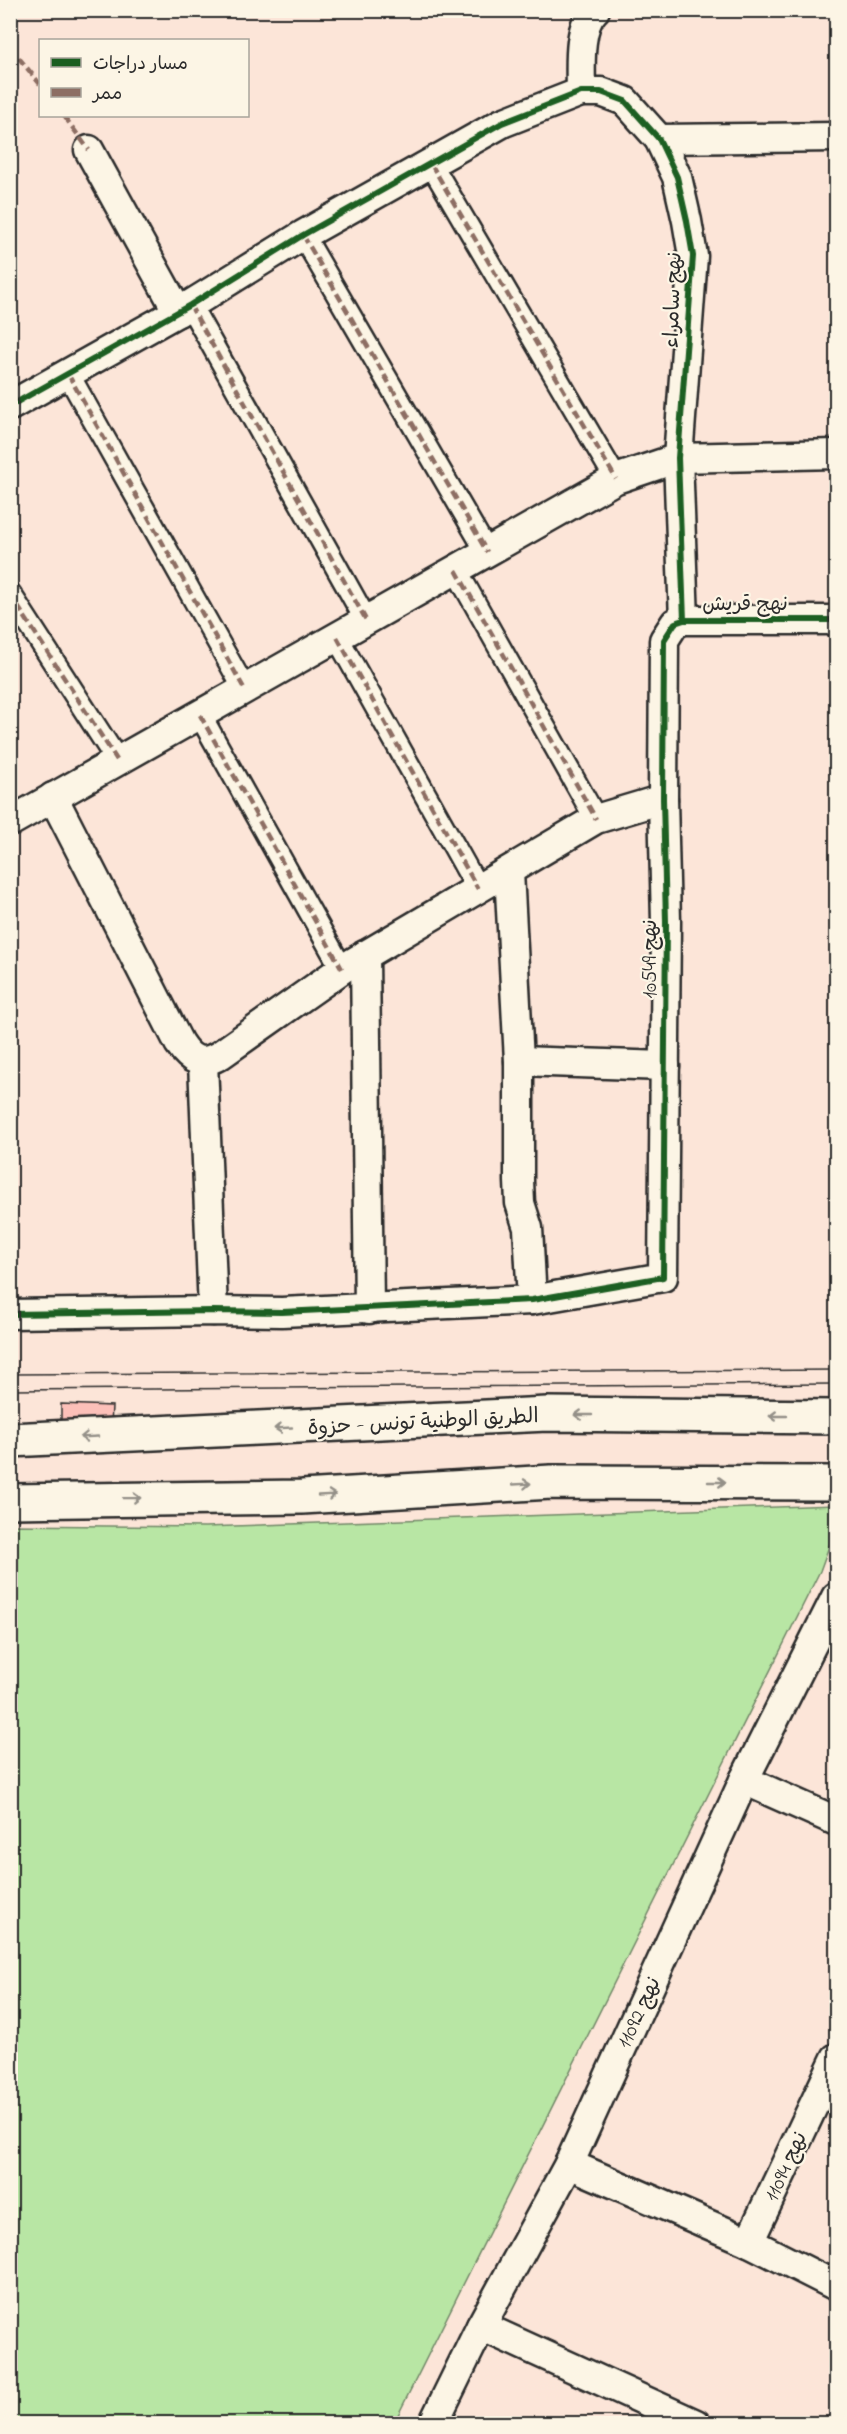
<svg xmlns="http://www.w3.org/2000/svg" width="847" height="2434" font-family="'Indie Flower','Playpen Sans Arabic',sans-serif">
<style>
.green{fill:#b8e6a4;stroke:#728868;stroke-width:1.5}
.building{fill:#fcc0b9;stroke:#2b2b2b;stroke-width:1.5}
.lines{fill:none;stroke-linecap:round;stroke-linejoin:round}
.pedestrian-casing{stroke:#2b2b2b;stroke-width:26}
.minor-casing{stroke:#2b2b2b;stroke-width:33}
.trunk-casing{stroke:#2b2b2b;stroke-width:38}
.pedestrian{stroke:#fcf5e5;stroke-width:21}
.minor{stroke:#fcf5e5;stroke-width:28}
.trunk{stroke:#fcf5e5;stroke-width:33}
.tram{stroke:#2b2b2b;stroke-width:1.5}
.quiet{stroke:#8d6e63;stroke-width:4.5;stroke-dasharray:9 4.5;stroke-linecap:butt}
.cycleway-casing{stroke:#fcf5e5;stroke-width:10}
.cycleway{stroke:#1b5e20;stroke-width:6}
.oneway{stroke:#949088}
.labels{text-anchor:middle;stroke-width:4.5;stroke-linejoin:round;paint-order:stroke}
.street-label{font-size:21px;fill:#2b2b2b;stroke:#fcf5e5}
</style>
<rect width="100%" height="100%" fill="#fce5d8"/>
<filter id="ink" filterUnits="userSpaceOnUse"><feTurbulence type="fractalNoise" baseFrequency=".0167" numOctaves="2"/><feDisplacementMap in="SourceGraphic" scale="12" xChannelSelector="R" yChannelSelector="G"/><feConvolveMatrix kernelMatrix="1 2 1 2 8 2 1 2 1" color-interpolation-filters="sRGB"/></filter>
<g filter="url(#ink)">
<path class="green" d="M836,1505V1527L820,1571L394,2423H11V1525L205,1527Z"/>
<path class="building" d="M61,1404L112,1406L111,1425L61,1424Z"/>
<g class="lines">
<g class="pedestrian-casing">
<g id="pedestrian">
<path d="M431,164L616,479"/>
<path d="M303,235L487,552"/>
<path d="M190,305L366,620"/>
<path d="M68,374L245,690"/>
<path d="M456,570L596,819"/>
<path d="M10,594L117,760"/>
<path d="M337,637L478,889"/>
<path d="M200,715L342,969"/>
</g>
</g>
<g class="minor-casing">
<g id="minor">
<path d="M581,92C581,70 577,26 595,10"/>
<path d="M659,139L836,137"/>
<path d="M89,150L178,312"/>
<path d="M10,406L190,305L303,235L502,123L581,92H601L625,101L659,139L677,177L687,221L693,256L678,458L684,620"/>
<path d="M53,797L179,1043C191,1061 201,1066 220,1055L342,969L596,819L663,799"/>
<path d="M10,822L616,479L678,458L836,454"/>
<path d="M509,872L519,1061V1181L520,1203L528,1228L532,1300"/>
<path d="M365,955L369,1309"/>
<path d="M519,1061L665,1066"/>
<path d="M203,1062L213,1311"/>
<path d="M10,1314L213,1311L282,1312L532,1300L663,1277L666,922L663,799L664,640L675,623L684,620H836"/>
<path d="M744,1780L836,1821"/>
<path d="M569,2164L749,2242L836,2286"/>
<path d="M749,2242L836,2058"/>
<path d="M481,2326L696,2424"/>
<path d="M433,2424L481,2326L569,2164L744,1780L836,1597"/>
</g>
</g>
<g class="trunk-casing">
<g id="trunk">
<path d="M10,1440L547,1414L836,1417"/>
<path d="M10,1501L302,1497L551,1482L836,1483"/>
</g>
</g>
<use href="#pedestrian" class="pedestrian"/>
<use href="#minor" class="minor"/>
<use href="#trunk" class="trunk"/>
<g class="tram">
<path d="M10,1374L836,1370"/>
<path d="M10,1390L836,1384"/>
</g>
<g class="quiet">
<path d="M10,47L40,84"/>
<path d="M64,116L89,150"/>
<path d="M431,164L616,479"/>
<path d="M303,235L487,552"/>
<path d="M190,305L366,620"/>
<path d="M68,374L245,690"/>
<path d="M456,570L596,819"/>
<path d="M10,594L117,760"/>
<path d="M337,637L478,889"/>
<path d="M200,715L342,969"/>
</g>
<g class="cycleway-casing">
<g id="cycleway">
<path d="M10,406L190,305L303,235L502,123L581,92H601L625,101L659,139L677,177L687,221L693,256L678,458L684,620"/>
<path d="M10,1314L213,1311L282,1312L532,1300L663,1277L666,922L663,799L664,640L675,623L684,620H836"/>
</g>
</g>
<use href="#cycleway" class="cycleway"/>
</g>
<defs><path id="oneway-shaft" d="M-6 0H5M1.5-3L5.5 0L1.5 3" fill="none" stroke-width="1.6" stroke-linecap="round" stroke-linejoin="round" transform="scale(1.5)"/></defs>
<g class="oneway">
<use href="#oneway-shaft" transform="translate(583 1415) rotate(-180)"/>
<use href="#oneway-shaft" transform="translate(778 1416) rotate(-180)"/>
<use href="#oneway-shaft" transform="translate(283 1428) rotate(177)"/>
<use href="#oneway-shaft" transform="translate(89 1437) rotate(177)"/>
<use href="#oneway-shaft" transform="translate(717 1482)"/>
<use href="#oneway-shaft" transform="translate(522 1484) rotate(-3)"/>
<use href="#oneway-shaft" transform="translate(327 1495) rotate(-3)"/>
<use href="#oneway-shaft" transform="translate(132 1498) rotate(-1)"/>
</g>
</g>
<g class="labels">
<g class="street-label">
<text transform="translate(672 300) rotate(-88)" y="7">نهج سامراء</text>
<text x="745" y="610">نهج قريش</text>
<text transform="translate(649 959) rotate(-90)" y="7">نهج 10549</text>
<text transform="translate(423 1421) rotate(-3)" y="7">الطريق الوطنية تونس - حزوة</text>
<text transform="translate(638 2012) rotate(-65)" y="7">نهج 11092</text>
<text transform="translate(785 2166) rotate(-65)" y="7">نهج 11094</text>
</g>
</g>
<rect width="847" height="2434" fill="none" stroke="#fcf5e5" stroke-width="36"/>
<rect x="18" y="18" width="811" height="2398" fill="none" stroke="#2b2b2b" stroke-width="2" filter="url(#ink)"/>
<rect x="39" y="39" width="210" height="78" fill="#fcf5e5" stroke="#a8a49b" stroke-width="1.5"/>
<rect x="51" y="58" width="30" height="9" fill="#1b5e20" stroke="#a8a49b" stroke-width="1.5"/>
<text x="93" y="69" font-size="18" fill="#2b2b2b">مسار دراجات</text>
<rect x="51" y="88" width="30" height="9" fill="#8d6e63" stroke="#a8a49b" stroke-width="1.5"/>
<text x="93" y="99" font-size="18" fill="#2b2b2b">ممر</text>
</svg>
